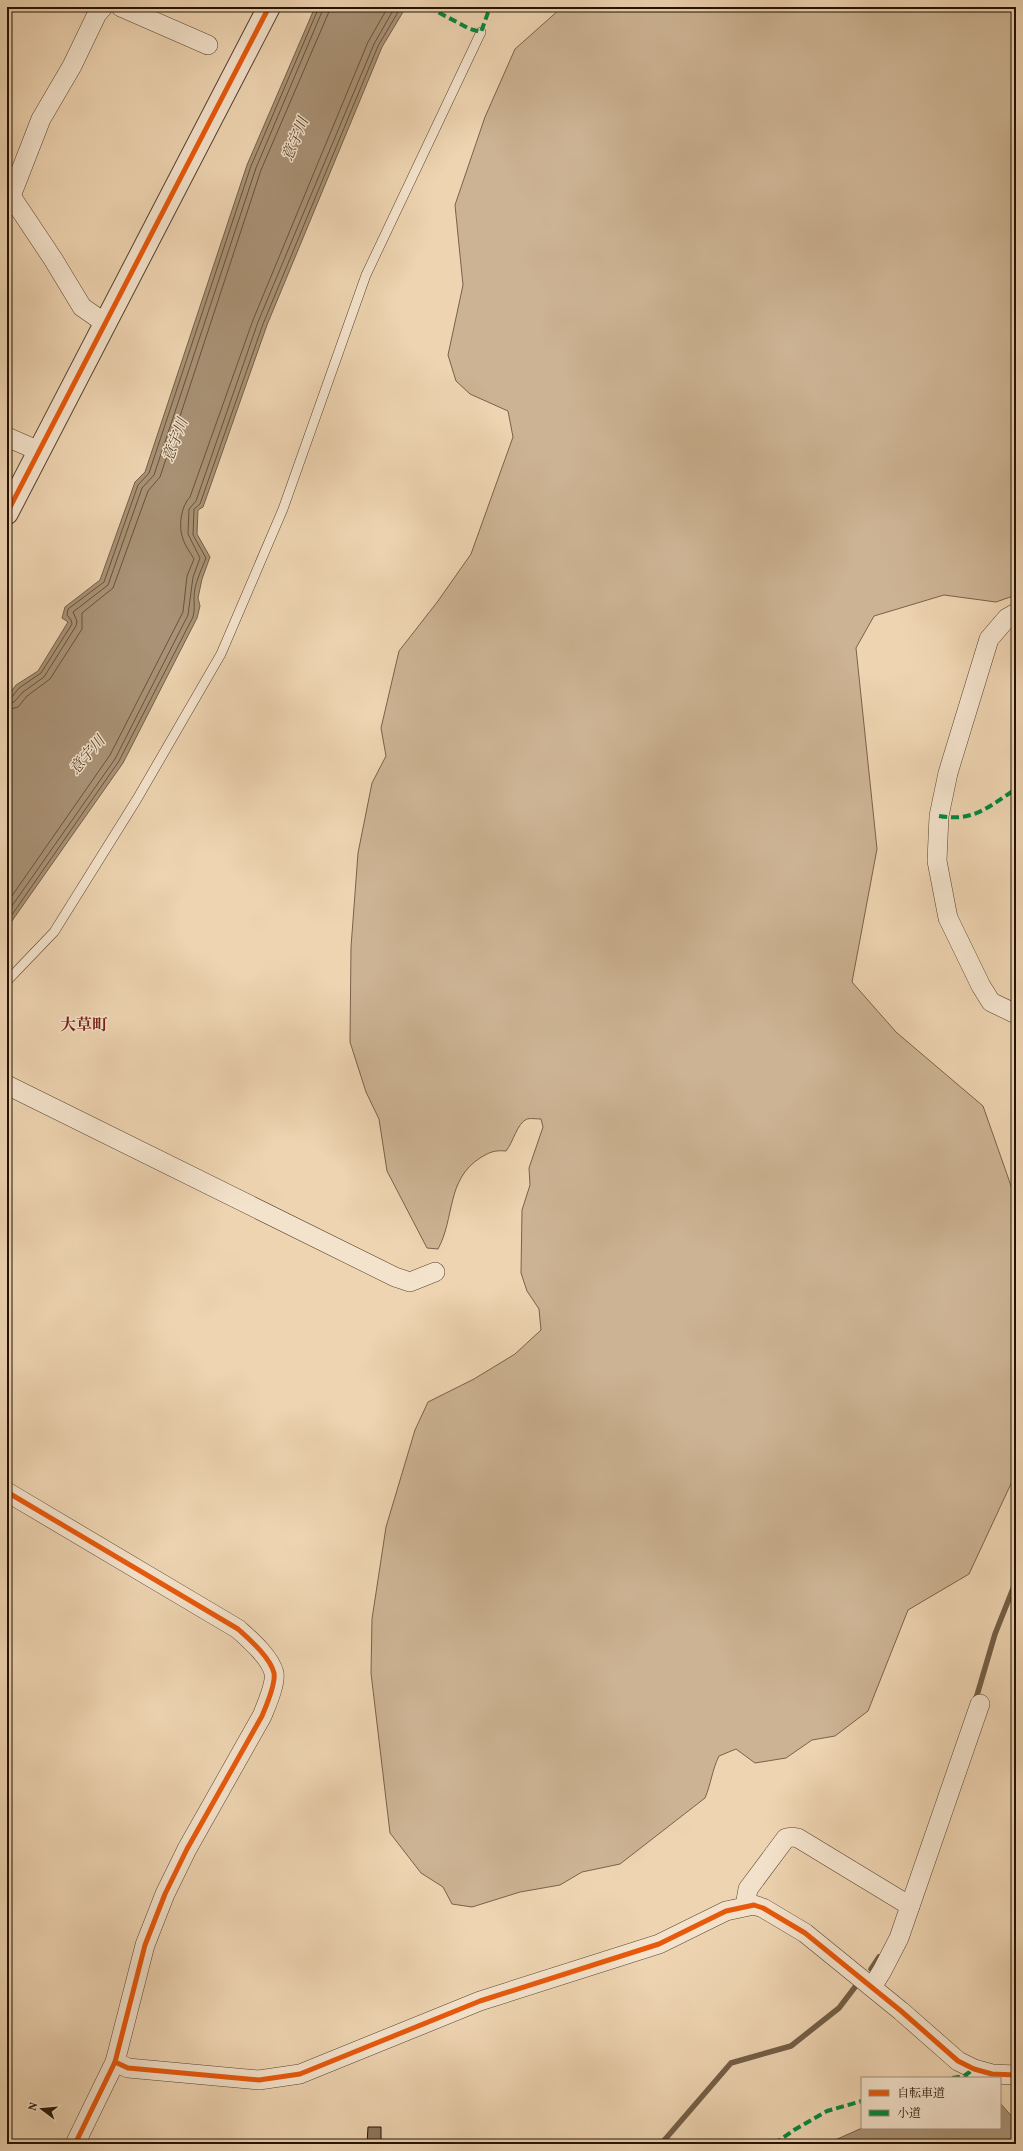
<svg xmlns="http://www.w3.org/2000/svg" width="1023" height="2151" font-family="Vollkorn,'Noto Serif JP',serif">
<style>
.green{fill:#ccb393;stroke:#78624a}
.water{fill:#a99275;stroke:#745f47}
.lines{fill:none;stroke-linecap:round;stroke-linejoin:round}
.shore{stroke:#66523b;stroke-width:1}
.stream{stroke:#745f47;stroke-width:5.5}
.building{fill:#8d775d;stroke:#241201}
.service-casing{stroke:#56422d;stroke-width:10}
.minor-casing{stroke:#56422d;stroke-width:20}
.tertiary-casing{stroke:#56422d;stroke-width:24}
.service{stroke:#f4e3cc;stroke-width:9}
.minor{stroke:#f4e3cc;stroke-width:19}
.tertiary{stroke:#f4e3cc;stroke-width:22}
.quiet{stroke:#00873e;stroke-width:4;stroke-dasharray:8 4;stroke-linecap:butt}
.cycleway-casing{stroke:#f4e3cc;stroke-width:8}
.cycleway{stroke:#e8590c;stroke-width:5}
.labels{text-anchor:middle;stroke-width:3;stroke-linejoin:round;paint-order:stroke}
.water-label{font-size:15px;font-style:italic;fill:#59452f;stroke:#f4e3cc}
.quarter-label{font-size:16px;font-weight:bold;fill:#7a1f14;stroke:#f4e3cc}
</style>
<rect width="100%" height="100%" fill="#eed4b1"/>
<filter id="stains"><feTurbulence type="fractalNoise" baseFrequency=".005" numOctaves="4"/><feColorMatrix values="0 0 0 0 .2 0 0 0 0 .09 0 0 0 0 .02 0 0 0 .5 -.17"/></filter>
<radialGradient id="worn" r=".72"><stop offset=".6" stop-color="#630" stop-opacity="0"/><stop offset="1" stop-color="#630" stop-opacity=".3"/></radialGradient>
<path class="green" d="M624,7H1016V595L996,602L944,595L874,616L856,648L877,849L852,982L896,1032L983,1106L1016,1200V1473L969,1574L908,1610L868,1711L835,1736L812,1740L786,1758L755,1763L736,1749L719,1756C712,1770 711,1784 705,1798L620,1864L582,1872L560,1885L520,1892L472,1907L452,1904L443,1887L421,1873L390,1833L371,1673L372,1619L386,1527L415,1430L428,1402L474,1379L515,1354L541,1330L539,1309L527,1291L521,1273L522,1210L530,1185L529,1168L543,1127L541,1119C537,1119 531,1118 527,1119C517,1123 513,1143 506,1151C494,1150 490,1152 480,1158C446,1180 455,1218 438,1249L427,1248L387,1171L379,1119L366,1092L350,1042L351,947L358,853L372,783L386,756L381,728L399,651L438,601L471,554L513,437L508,411L470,394L456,381L448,355L463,285L455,205L485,117L515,49L560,9Z"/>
<g class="water">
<path d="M315,7H406L382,47L267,325L203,507L198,510L197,534L210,557L202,579L198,598L200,606L197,618L123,763L7,928V697L16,685L38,671L68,622L62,618L65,607L100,580L135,482L145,472L247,165Z"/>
<path d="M1000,2103L1016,2121V2144H826L862,2128H1000Z"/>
</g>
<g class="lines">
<g class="shore">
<path d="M7,699L11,698L19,688L41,673L72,624L71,620L67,615L68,609L104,582L138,485L149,473L251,166L319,7"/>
<path d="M7,704L14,702L23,692L44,677L76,626L77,621L73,612L108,585L142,488L154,475L256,168L324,7"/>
<path d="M7,710L18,707L27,696L50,679L82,629V613L113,588L148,491L160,477L261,170L328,14L330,7"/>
<path d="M7,903L110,755L183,612L187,576L194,559C190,552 185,546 183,539C178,527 181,506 190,497L253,320L368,42L388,7"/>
<path d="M7,913L115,759L188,615L193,577L200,558L188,534L189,509L196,501L258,322L374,44L395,7"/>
<path d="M7,922L119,761L193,617C195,609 194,605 194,598C194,584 201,571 206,558L193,535L194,509L200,504L263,324L378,46L401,7"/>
</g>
<g class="stream">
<path d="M975,1702L995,1634L1016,1581"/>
<path d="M871,1969L879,1957"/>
<path d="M661,2144L731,2063L791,2046L839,2008L855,1987"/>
</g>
</g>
<path class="building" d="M368,2127H381V2144H367Z"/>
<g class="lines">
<g class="service-casing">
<path id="service" d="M7,981L54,932L137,799L221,654L283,509L366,275L481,32"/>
</g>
<g class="minor-casing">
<g id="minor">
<path d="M121,7L208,45"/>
<path d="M11,196L53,259L82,307L105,323"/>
<path d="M7,199L11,196L41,119L72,66L97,14L103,7"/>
<path d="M7,437L39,451"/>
<path d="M1016,613L1007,618L989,639L948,773L939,816L937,861L948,918L981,986L991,1002L1016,1014"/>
<path d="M7,1085L395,1277L410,1282L435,1272"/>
<path d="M7,1492L238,1629C250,1640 270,1657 274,1673C276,1684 266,1706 262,1716L187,1849L165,1894L145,1945L115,2062L75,2144"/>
<path d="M745,1906L748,1889L786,1838L792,1837L798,1838L910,1906"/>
<path d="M872,1987L882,1971L899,1938L980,1704"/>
<path d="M115,2062L128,2068L259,2080L300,2074L480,2001L659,1944L726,1911L754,1905L763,1908L805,1933L901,2011L958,2061L974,2069L992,2074L1016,2075"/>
</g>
</g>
<g class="tertiary-casing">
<path id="tertiary" d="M7,513L269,7"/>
</g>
<use href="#service" class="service"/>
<use href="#minor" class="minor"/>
<use href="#tertiary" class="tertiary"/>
<g class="quiet">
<path d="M428,7L470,29L481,32L490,7"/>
<path d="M939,816C974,822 988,807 1016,789"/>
<path d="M952,2078L964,2076L974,2069"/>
<path d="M774,2144L794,2130L827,2111L862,2101"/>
</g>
<g class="cycleway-casing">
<g id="cycleway">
<path d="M7,513L269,7"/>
<path d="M7,1492L238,1629C250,1640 270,1657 274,1673C276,1684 266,1706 262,1716L187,1849L165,1894L145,1945L115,2062L75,2144"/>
<path d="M115,2062L128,2068L259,2080L300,2074L480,2001L659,1944L726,1911L754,1905L763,1908L805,1933L901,2011L958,2061L974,2069L992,2074L1016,2075"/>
</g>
</g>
<use href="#cycleway" class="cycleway"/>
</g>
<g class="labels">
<g class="water-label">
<text transform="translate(295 139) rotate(-67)" y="5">意宇川</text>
<text transform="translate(175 440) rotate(-69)" y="5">意宇川</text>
<text transform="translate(87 755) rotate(-49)" y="5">意宇川</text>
</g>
<g class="quarter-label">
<text x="84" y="1030">大草町</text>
</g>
</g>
<rect width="1023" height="2151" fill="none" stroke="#eed4b1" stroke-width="24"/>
<rect x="8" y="8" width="1007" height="2135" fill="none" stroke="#241201" stroke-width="2"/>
<rect x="12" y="12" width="999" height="2127" fill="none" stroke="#241201"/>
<rect x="861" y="2077" width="140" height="52" fill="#f4e3cc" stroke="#a18f7b"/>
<rect x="869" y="2090" width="20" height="6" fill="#e8590c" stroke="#a18f7b"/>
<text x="897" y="2097" font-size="12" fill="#241201">自転車道</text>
<rect x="869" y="2110" width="20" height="6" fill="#00873e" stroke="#a18f7b"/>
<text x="897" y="2117" font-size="12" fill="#241201">小道</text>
<g transform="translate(42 2109) rotate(286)" stroke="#f4e3cc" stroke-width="3" paint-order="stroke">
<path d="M0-3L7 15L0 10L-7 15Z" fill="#241201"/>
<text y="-6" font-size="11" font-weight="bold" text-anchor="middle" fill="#241201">N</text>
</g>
<rect width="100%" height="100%" filter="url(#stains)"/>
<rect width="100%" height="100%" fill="url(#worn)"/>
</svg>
